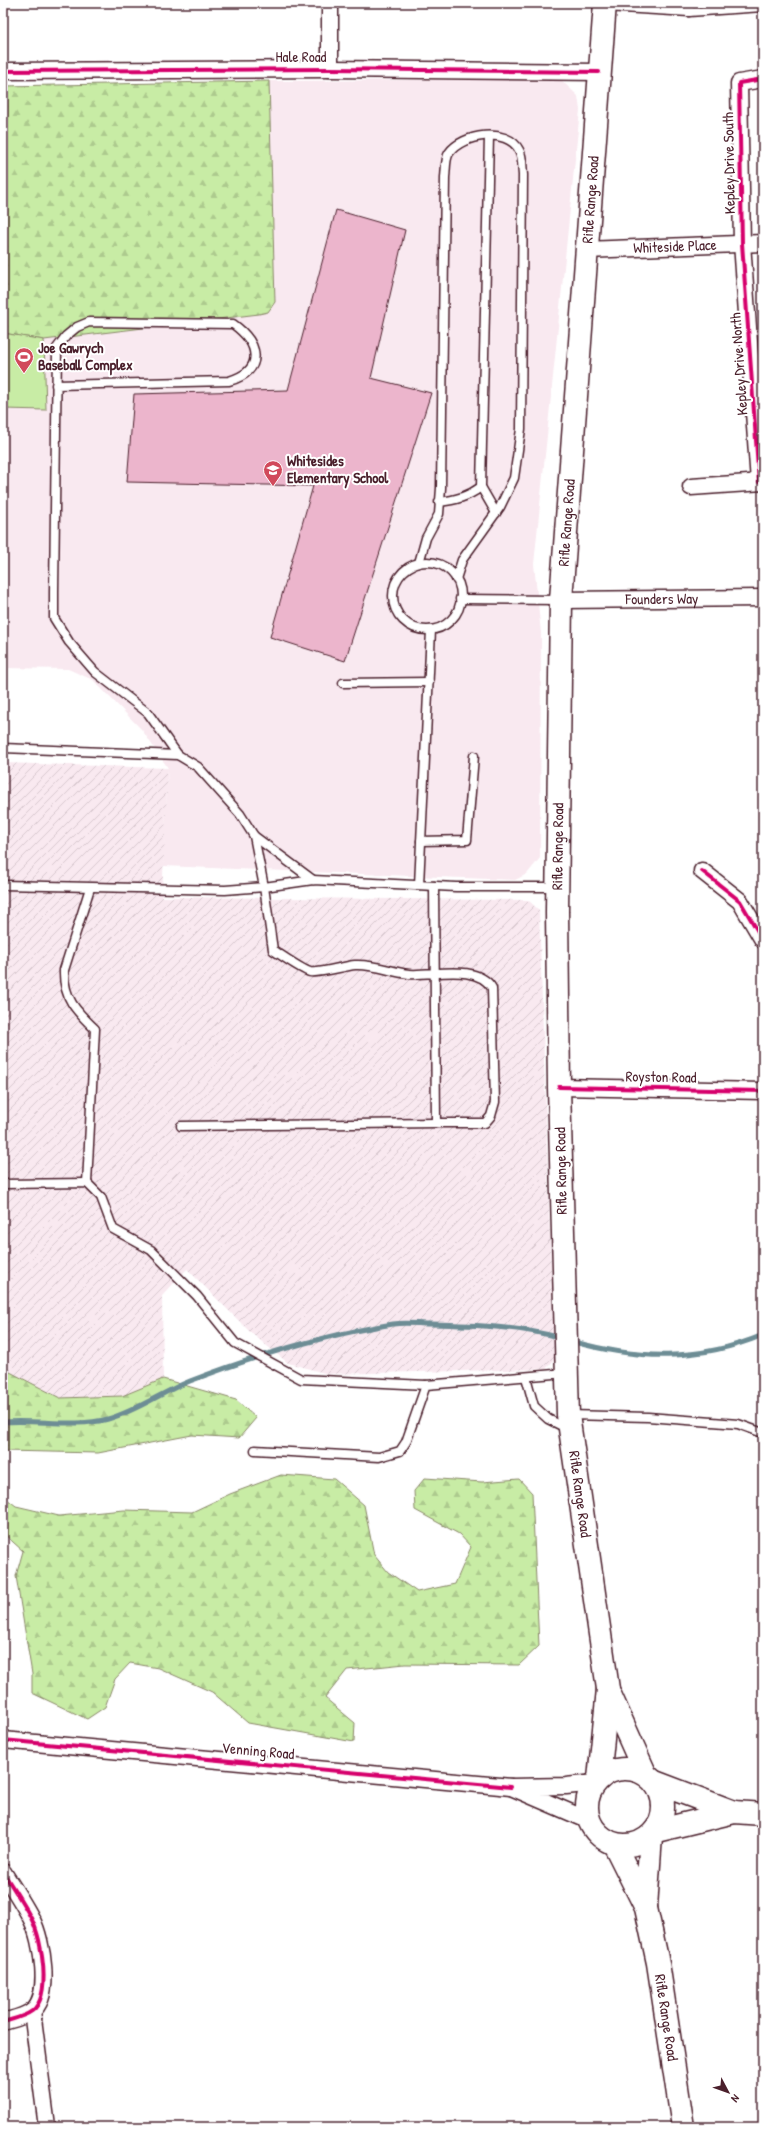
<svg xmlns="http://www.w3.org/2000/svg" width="766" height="2130" font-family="'Patrick Hand',sans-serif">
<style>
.built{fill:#f9e9f0}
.industrial{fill:url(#industrial-furrows)}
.forest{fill:url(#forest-firs);stroke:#898668}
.pitch{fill:#c8eca5;stroke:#898668}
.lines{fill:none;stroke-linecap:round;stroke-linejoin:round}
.stream{stroke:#6d8d95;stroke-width:5}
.building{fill:#ecb5cc;stroke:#4a1f2b}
.lane-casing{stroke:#4a1f2b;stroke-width:11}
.street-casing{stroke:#4a1f2b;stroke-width:19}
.secondary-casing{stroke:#4a1f2b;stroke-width:25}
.lane{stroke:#fff;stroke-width:8}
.street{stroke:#fff;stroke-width:16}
.secondary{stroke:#fff;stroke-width:22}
.cycleway-casing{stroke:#fff;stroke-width:6}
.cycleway{stroke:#d6006c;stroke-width:4}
.labels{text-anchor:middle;stroke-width:4;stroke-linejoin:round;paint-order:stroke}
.street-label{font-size:15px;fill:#4a1f2b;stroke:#fff}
.poi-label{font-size:15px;font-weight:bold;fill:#4a1f2b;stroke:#fff;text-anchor:start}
</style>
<defs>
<pattern id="industrial-furrows" width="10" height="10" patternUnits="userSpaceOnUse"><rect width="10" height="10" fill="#f9e9f0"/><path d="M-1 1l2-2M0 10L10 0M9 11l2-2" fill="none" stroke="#d7c7ce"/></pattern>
<pattern id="forest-firs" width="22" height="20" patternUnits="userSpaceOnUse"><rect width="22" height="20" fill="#c8eca5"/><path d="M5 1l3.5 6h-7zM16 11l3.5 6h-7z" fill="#adca8e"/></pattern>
</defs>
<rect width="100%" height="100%" fill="#fff"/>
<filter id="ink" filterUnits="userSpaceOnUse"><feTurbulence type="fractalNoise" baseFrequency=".025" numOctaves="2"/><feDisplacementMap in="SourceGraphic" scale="8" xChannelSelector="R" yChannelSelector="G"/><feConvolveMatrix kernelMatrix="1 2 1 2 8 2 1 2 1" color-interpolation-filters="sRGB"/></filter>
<g filter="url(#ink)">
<path class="built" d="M560,79L578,96L580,110L534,564L541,633L540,858L527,874L515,880L163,866L168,768L142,730L93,680L68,669L3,668V409L46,410L44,340L259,314L268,312L275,302L269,81Z"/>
<path class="industrial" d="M3,763L168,768L162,897L528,900L539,910L554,1360L546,1369L328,1374L288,1363L251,1333L187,1269L162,1296L163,1379L122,1396L60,1398L10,1372L3,1373Z"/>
<g class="forest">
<path d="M269,81L275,302L268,312L259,314L44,340L3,333V86Z"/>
<path d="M10,1372L60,1398L122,1396L163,1379L236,1400L256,1418L239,1438L192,1435L98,1453L3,1451V1373Z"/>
<path d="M281,1475L334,1479L364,1505L374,1555L388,1572L417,1592L455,1584L471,1547L459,1534L415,1510L414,1491L425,1478L482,1482L519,1479L532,1493L539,1646L519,1665L405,1664L347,1670L325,1698L355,1723L354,1742L248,1723L212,1692L158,1668L130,1663L115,1679L105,1707L87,1719L32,1693V1674L16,1576L23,1551L3,1533V1496L16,1506L59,1516L124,1510L192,1512L230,1494Z"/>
</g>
<path class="pitch" d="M3,333L44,340L46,410L3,409Z"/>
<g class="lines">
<g class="stream">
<path d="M571,1341C638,1360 698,1362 763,1335"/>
<path d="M3,1422C38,1419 74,1428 108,1419C137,1411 162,1392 190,1381C255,1356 324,1335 393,1324C405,1322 418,1324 429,1324C472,1325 519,1326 561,1338"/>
</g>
</g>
<path class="building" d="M336,210L405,230L371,378L431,393L345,661L270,637L313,486L127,482L134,394L288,390Z"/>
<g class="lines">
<g class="lane-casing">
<g id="lane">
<path d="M605,7L689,12V3"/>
<path d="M689,12L763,7"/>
<path d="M489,136L481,487L496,513"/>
<path d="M56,385L229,381C266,370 259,343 233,324L89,322L77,327L66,336L57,348L54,592V618L69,642L95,672L148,713L178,755"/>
<path d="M439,502C456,500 467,497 481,487"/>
<circle cx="427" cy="596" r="34"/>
<path d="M419,563L426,538L439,514L441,488L445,177C446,171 445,159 449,153C462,134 507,127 519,150C523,156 522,167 523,175L521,429L514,478L500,507L462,560L456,579"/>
<path d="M460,599L560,600"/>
<path d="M343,683L429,682"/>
<path d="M3,748L178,755L198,767L240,814L254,836L264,887L273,950C281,955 302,970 310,972C319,974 344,966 355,965C376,964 390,972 409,974C433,976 477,963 492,988L495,1102L491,1116L485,1123H436L434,886"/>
<path d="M254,836L313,880"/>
<path d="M421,841L467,840L474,756"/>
<path d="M3,885L225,890L264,887L313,880L456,887H557"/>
<path d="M419,885L431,630"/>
<path d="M181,1126L436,1123"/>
<path d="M87,1183L95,1029C76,1011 63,998 64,970L90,888"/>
<path d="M3,1184L87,1183L101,1197L113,1229L151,1250L197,1296L235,1343L301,1379L426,1385"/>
<path d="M526,1377L534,1406L548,1419L568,1429"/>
<path d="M569,1415L648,1417L738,1424L763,1433"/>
<path d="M255,1450L379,1457L400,1451L406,1442L426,1385L566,1373"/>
</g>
</g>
<g class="street-casing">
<g id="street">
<path d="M330,3V69"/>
<path d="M3,71L330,69L599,72"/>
<path id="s1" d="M586,250L763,243"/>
<path d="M759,482L742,243L739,83L763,79"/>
<path d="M691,487L763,482"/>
<path id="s2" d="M561,600L763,598"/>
<path d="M702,871L740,901L763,940"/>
<path d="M559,1087L763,1091"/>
<path d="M3,1740L511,1787"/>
<path d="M590,1821L511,1787L566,1786L595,1783"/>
<path d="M3,1872C13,1888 24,1904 32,1920C42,1940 52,1996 32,2011C24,2017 13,2019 3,2022"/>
<path d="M32,2011L47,2127"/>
</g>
</g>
<g class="secondary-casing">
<g id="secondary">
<path d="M608,1690L645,1773"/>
<circle cx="625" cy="1807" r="38"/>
<path id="s3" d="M599,1779L608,1689L568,1415L559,1087L557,912L561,600L605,3"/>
<path d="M655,1782L734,1812"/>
<path d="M656,1831L734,1812L763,1814"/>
<path id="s4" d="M614,1844L646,1908L658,1963L683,2127"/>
<path d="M646,1907L651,1836"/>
</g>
</g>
<use href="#lane" class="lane"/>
<use href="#street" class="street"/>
<use href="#secondary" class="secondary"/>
<g class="cycleway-casing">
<g id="cycleway">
<path d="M3,71L330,69L599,72"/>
<path d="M759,482L742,243L739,83L763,79"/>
<path d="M702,871L740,901L763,940"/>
<path d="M559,1087L763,1091"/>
<path d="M3,1740L511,1787"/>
<path d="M3,1872C13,1888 24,1904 32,1920C42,1940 52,1996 32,2011C24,2017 13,2019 3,2022"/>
</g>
</g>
<use href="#cycleway" class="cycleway"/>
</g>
</g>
<defs>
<g id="stadium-pin" transform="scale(1)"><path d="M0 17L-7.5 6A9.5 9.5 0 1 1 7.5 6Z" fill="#d1495b" stroke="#fff"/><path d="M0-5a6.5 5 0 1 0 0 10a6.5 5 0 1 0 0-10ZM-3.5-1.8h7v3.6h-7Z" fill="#fff"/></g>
<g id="school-pin" transform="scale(1)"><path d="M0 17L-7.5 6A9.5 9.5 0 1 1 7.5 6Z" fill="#d1495b" stroke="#fff"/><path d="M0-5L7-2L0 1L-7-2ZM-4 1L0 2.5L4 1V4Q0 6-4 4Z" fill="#fff"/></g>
</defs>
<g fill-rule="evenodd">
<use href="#stadium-pin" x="24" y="357"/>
<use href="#school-pin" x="273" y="470"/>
</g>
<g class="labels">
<g class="street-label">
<text x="301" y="62">Hale Road</text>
<text transform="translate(729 163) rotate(-91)" y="5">Kepley Drive South</text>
<text dy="5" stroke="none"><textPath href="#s3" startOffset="1584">Rifle Range Road</textPath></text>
<text dy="5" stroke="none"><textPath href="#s1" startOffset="89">Whiteside Place</textPath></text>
<text transform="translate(739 364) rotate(-94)" y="5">Kepley Drive North</text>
<text dy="5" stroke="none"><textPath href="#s3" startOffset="1260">Rifle Range Road</textPath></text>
<text dy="5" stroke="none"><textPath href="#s2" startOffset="101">Founders Way</textPath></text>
<text dy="5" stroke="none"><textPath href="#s3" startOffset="936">Rifle Range Road</textPath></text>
<text transform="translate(661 1077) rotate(1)" y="5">Royston Road</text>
<text transform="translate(561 1171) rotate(-91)" y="5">Rifle Range Road</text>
<text transform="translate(580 1494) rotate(82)" y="5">Rifle Range Road</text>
<text transform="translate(258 1751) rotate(5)" y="5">Venning Road</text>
<text dy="5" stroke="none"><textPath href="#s4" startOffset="183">Rifle Range Road</textPath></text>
</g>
<g class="poi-label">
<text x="38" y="353">Joe Gawrych<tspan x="38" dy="17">Baseball Complex</tspan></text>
<text x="287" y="466">Whitesides<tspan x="287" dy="17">Elementary School</tspan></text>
</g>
</g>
<rect width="766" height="2130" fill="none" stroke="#fff" stroke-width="16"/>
<rect x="8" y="8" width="750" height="2114" fill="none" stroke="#4a1f2b" stroke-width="1.5" filter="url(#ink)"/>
<g transform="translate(728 2092) rotate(131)" stroke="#ffffff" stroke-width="3" paint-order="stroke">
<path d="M0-3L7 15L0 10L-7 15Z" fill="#4a1f2b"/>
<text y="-6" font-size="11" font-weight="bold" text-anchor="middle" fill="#4a1f2b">N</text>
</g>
</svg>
